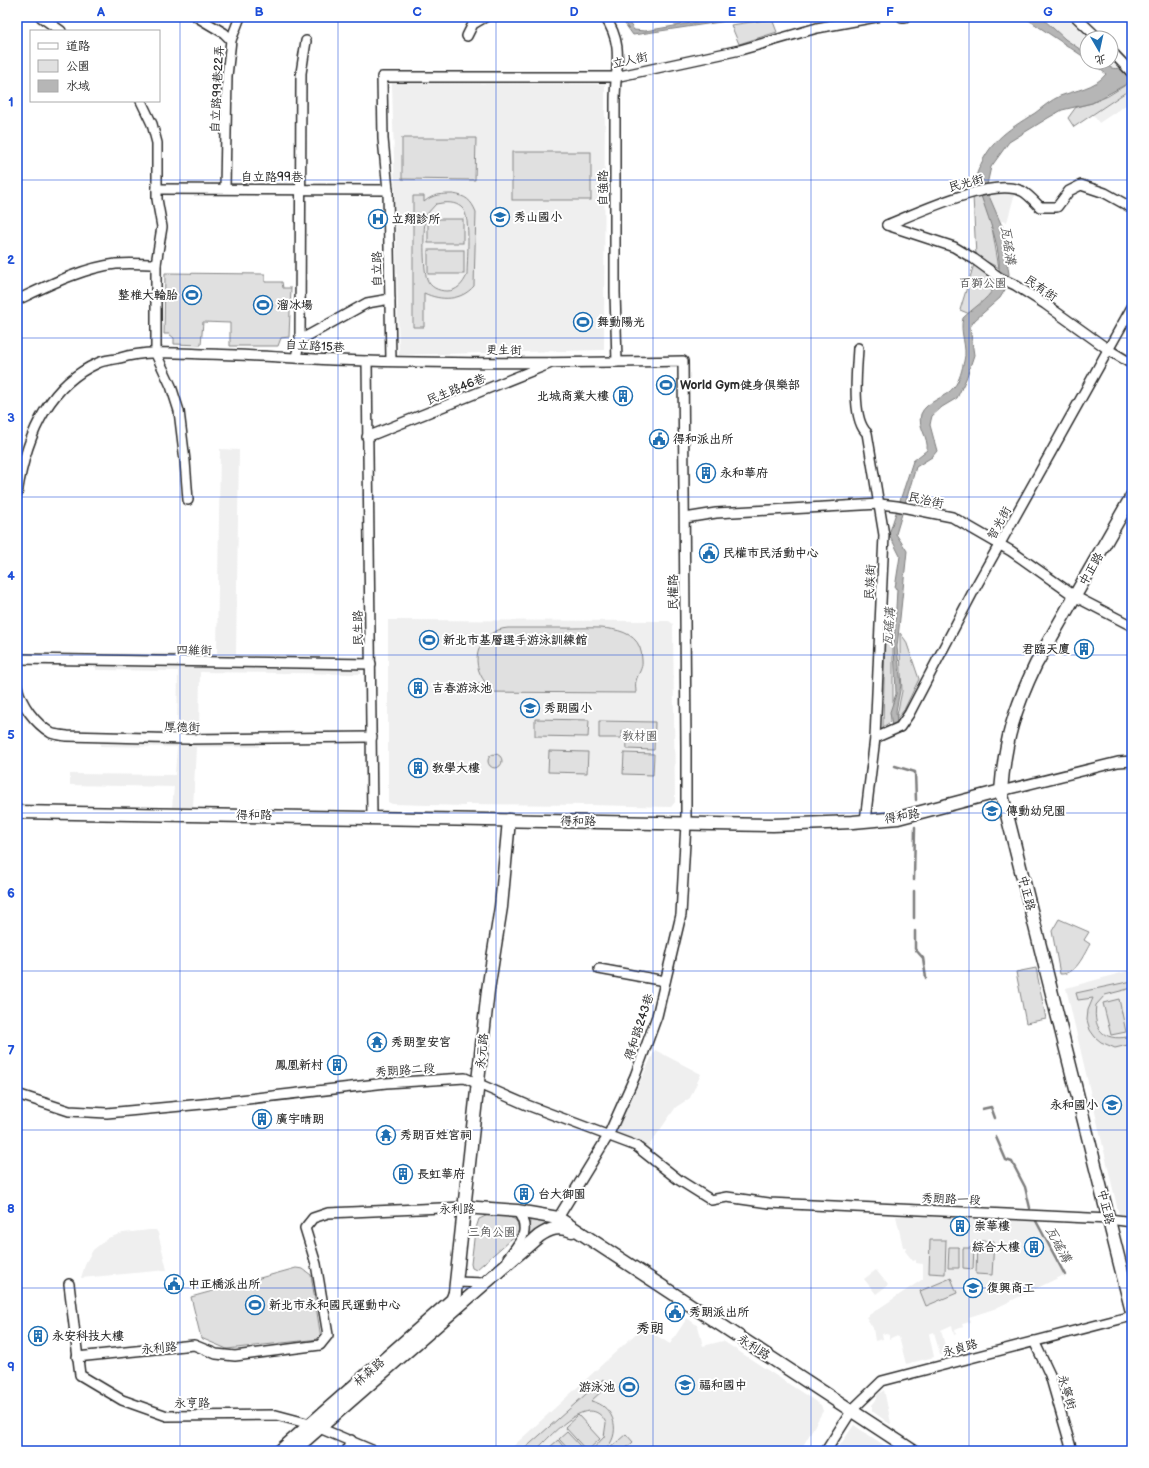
<svg xmlns="http://www.w3.org/2000/svg" width="1149" height="1468" font-family="'Balsamiq Sans','LXGW WenKai TC',sans-serif">
<style>
.built{fill:#efefef}
.green{fill:#e0e0e0;stroke:#868686;fill-rule:evenodd}
.water{fill:#b6b6b6;stroke:#7e7e7e}
.lines{fill:none;stroke-linecap:round;stroke-linejoin:round}
.stream{stroke:#7e7e7e;stroke-width:2.5}
.minor-casing{stroke:#2b2b2b;stroke-width:12}
.tertiary-casing{stroke:#2b2b2b;stroke-width:15}
.minor{stroke:#fff;stroke-width:9}
.tertiary{stroke:#fff;stroke-width:12}
.grid{fill:none;stroke:#1d4ed8;stroke-width:1;stroke-opacity:0.55}
.labels{text-anchor:middle;stroke-width:4;stroke-linejoin:round;paint-order:stroke}
.street-label{font-size:12px;fill:#2b2b2b;stroke:#fff}
.poi-label{font-size:12px;font-weight:bold;fill:#2b2b2b;stroke:#fff;text-anchor:start}
.park-label{font-size:12px;fill:#585858;stroke:#fff}
.water-label{font-size:13px;font-style:italic;fill:#5c5c5c;stroke:#fff}
.quarter-label{font-size:14px;font-weight:bold;fill:#2b2b2b;stroke:#fff}
.neatline{fill:none;stroke:#1d4ed8;stroke-width:1.5}
.grid-label{font-size:13px;text-anchor:middle;font-weight:bold;fill:#1d4ed8}
</style>
<rect width="100%" height="100%" fill="#fff"/>
<filter id="ink" filterUnits="userSpaceOnUse"><feTurbulence type="fractalNoise" baseFrequency=".025" numOctaves="2"/><feDisplacementMap in="SourceGraphic" scale="8" xChannelSelector="R" yChannelSelector="G"/><feConvolveMatrix kernelMatrix="1 2 1 2 8 2 1 2 1" color-interpolation-filters="sRGB"/></filter>
<g filter="url(#ink)">
<g class="built">
<path d="M1054,17H1082L1104,38H1087V54L1065,39L1048,24Z"/>
<path d="M1111,45L1132,65V81L1100,62H1111Z"/>
<path d="M392,83L605,84L604,350L399,355Z"/>
<path d="M1132,88V101L1099,123L1092,113Z"/>
<path d="M987,192L1015,193L1007,222L1001,221Z"/>
<path d="M220,449L239,450L236,655L361,657V674L200,672L199,732H259V747H196L193,808H172L174,787L70,785V774L175,775L177,747L100,746L101,731L177,732L178,671L96,670V653L217,654Z"/>
<path d="M388,620L669,621L673,624L675,802L671,807L590,805L465,804V806L392,804L388,802Z"/>
<path d="M1132,970V1218L1119,1215L1066,988Z"/>
<path d="M655,1050L701,1074L690,1098L676,1107L646,1150L616,1132Z"/>
<path d="M896,1216L1035,1221L1064,1275L994,1309L969,1317L970,1322L962,1324L963,1327L955,1330L956,1334L954,1335L952,1325L941,1330L947,1354L940,1355L934,1332L929,1334L934,1357L906,1364L899,1337L895,1336L889,1339V1335L882,1333L883,1339L875,1341L873,1328L866,1317L923,1279V1264L916,1263V1260L913,1261L905,1251L906,1247H903Z"/>
<path d="M150,1230H156L158,1233L167,1270L81,1278L86,1262L93,1250L108,1238L123,1233Z"/>
<path d="M876,1270L888,1285L876,1294L864,1279Z"/>
<path d="M687,1318L698,1326L703,1346L723,1341L821,1405L823,1411L800,1451H508L643,1327L670,1344Z"/>
<path d="M884,1390L891,1423L890,1424L872,1411V1405L877,1399V1395Z"/>
<path d="M854,1425L861,1430L887,1447L878,1451H836Z"/>
</g>
<g class="green">
<path d="M772,19L777,32L739,44L731,25Z"/>
<path d="M1132,81V88L1074,127L1068,118L1076,107L1092,103L1108,96Z"/>
<path d="M402,138H476L475,180L402,179Z"/>
<rect x="512" y="152" width="79" height="48"/>
<path d="M453,194C466,196 471,200 476,212L474,286C461,301 441,301 424,293V327H413V196H424V202C433,194 442,194 453,194ZM442,203C450,202 458,203 463,209C471,218 467,262 467,275C463,284 457,291 447,291C438,291 430,287 427,279C423,268 423,227 426,215L436,204Z"/>
<path d="M980,194L990,216L999,268L976,256L973,196Z"/>
<rect x="428" y="219" width="35" height="24"/>
<rect x="428" y="250" width="36" height="24"/>
<path d="M975,261L1002,278L987,302L972,315L960,310Z"/>
<path d="M165,273L265,274V282H282L283,288H291L289,337L281,338L278,346H230V323L203,322L201,345L174,344V338L169,334H164Z"/>
<path d="M563,628C590,629 642,620 642,660C643,669 638,673 636,681C635,684 636,689 636,693L471,692V683H486C467,661 480,630 508,628Z"/>
<path d="M900,633L906,641L919,679L904,710L896,720L902,691L900,652Z"/>
<path d="M885,634H893V720L883,727Z"/>
<path d="M535,719L589,720L588,737L535,736Z"/>
<path d="M599,721L655,722L654,750L627,749L626,731H622V738H599Z"/>
<path d="M549,751L588,752L587,773L548,772Z"/>
<path d="M624,753L654,754L653,775L623,774Z"/>
<circle cx="495" cy="761" r="7"/>
<path d="M1059,919L1089,932L1084,940L1090,944C1083,956 1076,975 1060,974L1052,931Z"/>
<path d="M1036,968L1046,1019L1026,1023L1016,972Z"/>
<path d="M1132,981V988L1105,995L1096,1005C1092,1033 1107,1042 1132,1036V1044L1115,1048L1101,1042L1095,1037L1090,1030L1087,1020L1088,1010L1093,998L1078,1000L1076,993Z"/>
<path d="M1119,999L1126,1032L1111,1035L1103,1003Z"/>
<path d="M488,1215C501,1216 523,1214 518,1233L476,1270L472,1268L471,1264L475,1231L479,1219Z"/>
<path d="M532,1219L550,1221L551,1223L528,1236L530,1221Z"/>
<path d="M930,1240H946L945,1274L929,1273Z"/>
<path d="M977,1241H994L992,1275L976,1274Z"/>
<path d="M949,1247H959V1268H948Z"/>
<path d="M963,1248H974L973,1269L963,1268Z"/>
<path d="M296,1268L303,1269L311,1275L321,1338L319,1339L227,1349L201,1338L191,1297Z"/>
<path d="M951,1278L957,1293L926,1306L920,1291Z"/>
<path d="M603,1379L607,1383L601,1388L603,1390L591,1401C616,1406 622,1435 604,1451H591L604,1437L606,1423C590,1389 550,1437 535,1451H522Z"/>
<path d="M578,1415L600,1439L587,1451L565,1427Z"/>
<path d="M567,1432L582,1448L578,1451H570L559,1439Z"/>
<path d="M626,1434L633,1442L623,1451H614L610,1448Z"/>
<path d="M558,1440L567,1451H553L550,1447Z"/>
</g>
<g class="water">
<path d="M620,17H625L634,30L645,31L727,17H754L633,35Z"/>
<path d="M1024,17L1042,18L1065,39L1087,54V59Z"/>
<path d="M1091,62C1113,62 1106,76 1132,63V81L1092,103L1062,110L1048,118L1009,142L991,167L986,189L1002,226L1009,274L1006,288L1000,298L975,320L970,327L974,355L966,379L957,398L942,407L932,416L931,420L930,425L937,451L932,457L916,467L896,534L907,551L897,647L901,685L896,711L897,725L892,727L890,712L896,694L894,645L897,589L895,588L900,556L889,534L913,461L927,450C929,437 917,427 921,414C926,401 946,398 954,387C960,380 962,369 964,361C968,347 959,332 963,318C972,309 987,300 994,288C1011,258 981,207 976,176C988,142 1006,131 1035,113C1043,107 1051,100 1060,96C1076,90 1095,88 1106,74Z"/>
</g>
<g class="lines">
<g class="stream">
<path d="M895,766L915,772L916,800"/>
<path d="M914,880L915,827"/>
<path d="M914,891V918"/>
<path d="M915,931V949L923,958L926,978"/>
<path d="M982,1109L991,1107L995,1118"/>
<path d="M996,1137L1006,1160L1012,1162L1025,1187L1030,1208"/>
<path d="M1036,1221L1065,1275"/>
</g>
<g class="minor-casing">
<g id="minor">
<path d="M41,17L61,31"/>
<path d="M197,17L224,33L231,40"/>
<path d="M605,17C625,46 615,68 615,101V292L617,362"/>
<path d="M902,17H905"/>
<path d="M1076,17L1098,38"/>
<path d="M467,36L473,24L485,17"/>
<path d="M1111,51L1132,73"/>
<path d="M141,101L152,124L157,143V199L162,227L156,264V354L171,386L179,411L185,461L188,500"/>
<path d="M225,188L227,76L231,40L240,17"/>
<path d="M157,189L388,190"/>
<path d="M887,225L954,247L974,259L1000,278L1015,285L1045,304L1109,350L1132,364"/>
<path d="M887,225C917,213 992,177 1022,191C1028,194 1035,202 1040,207H1057L1069,191L1081,185L1105,193L1132,208"/>
<path d="M17,300C47,286 82,268 116,264C129,263 143,264 156,264"/>
<path d="M300,340L367,303L390,299"/>
<path d="M858,348C857,369 851,419 867,433L884,535L875,738L865,821"/>
<path d="M296,357L300,340L301,73L306,41"/>
<path d="M367,361L372,818"/>
<path d="M391,361L388,190L383,139L382,77H615L740,50L817,28L876,17"/>
<path d="M367,437L549,364"/>
<path d="M17,494C25,442 46,386 98,363C104,360 112,360 120,358C147,350 178,353 205,354C259,355 313,360 367,361C472,364 578,363 683,361L686,746V824L681,915L657,1016L635,1076L608,1136L558,1218"/>
<path d="M685,518L716,513L880,504L897,506L952,517L1011,551L1076,597L1132,626"/>
<path d="M17,659L371,664"/>
<path d="M17,686C21,705 35,723 51,733C55,735 62,735 67,736L188,739L372,737"/>
<path d="M875,738L900,727L909,714L974,590L1132,307"/>
<path d="M1001,791L1118,762L1132,761"/>
<path d="M599,969L665,981"/>
<path d="M17,1094L69,1111L107,1113L213,1103L386,1083L465,1078L527,1105L636,1146L679,1180L711,1200L727,1197L769,1203L1006,1214L1109,1219L1132,1222"/>
<path d="M508,1258C521,1241 532,1230 517,1211"/>
<path d="M456,1282L486,1283"/>
<path d="M69,1284L80,1375L122,1400L167,1416L276,1415L310,1424L374,1451"/>
<path d="M1034,1341L1050,1375L1072,1451"/>
<path d="M77,1357L194,1345L216,1354L235,1356L320,1345L328,1335L316,1264L305,1228L313,1218L328,1213L464,1207"/>
<path d="M347,1451L351,1440"/>
<path d="M826,1451L852,1410L882,1381L1132,1316"/>
</g>
</g>
<g class="tertiary-casing">
<g id="tertiary">
<path d="M1132,496L1036,664C1014,710 1005,740 1001,791L1132,1312"/>
<path d="M17,812L773,825L853,822L898,818L1001,791"/>
<path d="M464,1207L517,1211L558,1218L913,1451"/>
<path d="M453,1310L488,990L501,907L509,820"/>
<path d="M280,1451L452,1300L455,1293"/>
<path d="M293,1451L539,1236C551,1228 558,1226 572,1231"/>
</g>
</g>
<use href="#minor" class="minor"/>
<use href="#tertiary" class="tertiary"/>
</g>
</g>
<path class="grid" d="M180,17V1451M338,17V1451M496,17V1451M653,17V1451M811,17V1451M969,17V1451M17,180H1132M17,338H1132M17,497H1132M17,655H1132M17,813H1132M17,971H1132M17,1130H1132M17,1288H1132"/>
<defs>
<g id="school-ring" transform="scale(1)"><circle r="9.5" fill="#fff" stroke="#1f6fb2" stroke-width="1.5"/><path d="M0-5L7-2L0 1L-7-2ZM-4 1L0 2.5L4 1V4Q0 6-4 4Z" fill="#1f6fb2"/></g>
<g id="hospital-ring" transform="scale(1)"><circle r="9.5" fill="#fff" stroke="#1f6fb2" stroke-width="1.5"/><path d="M-5-5h3v3.5h4V-5h3V5h-3V1.5h-4V5h-3Z" fill="#1f6fb2"/></g>
<g id="stadium-ring" transform="scale(1)"><circle r="9.5" fill="#fff" stroke="#1f6fb2" stroke-width="1.5"/><path d="M0-5a6.5 5 0 1 0 0 10a6.5 5 0 1 0 0-10ZM-3.5-1.8h7v3.6h-7Z" fill="#1f6fb2"/></g>
<g id="building-ring" transform="scale(1)"><circle r="9.5" fill="#fff" stroke="#1f6fb2" stroke-width="1.5"/><path d="M-4-6H4V6H1V3H-1V6H-4ZM-2.5-4.3h1.7v1.8h-1.7ZM.8-4.3h1.7v1.8H.8ZM-2.5-1h1.7V.8h-1.7ZM.8-1h1.7V.8H.8Z" fill="#1f6fb2"/></g>
<g id="civic-ring" transform="scale(1)"><circle r="9.5" fill="#fff" stroke="#1f6fb2" stroke-width="1.5"/><path d="M-.6-6.5H3V-4.5H.6V-3L4-1V1h2V6H-6V1h2V-1L-.6-3ZM-1.2 2.5V6h2.4V2.5Z" fill="#1f6fb2"/></g>
<g id="temple-ring" transform="scale(1)"><circle r="9.5" fill="#fff" stroke="#1f6fb2" stroke-width="1.5"/><path d="M0-6L5-2H3V0L6.5 2.5H4V6H1.5V3h-3V6H-4V2.5H-6.5L-3 0V-2H-5Z" fill="#1f6fb2"/></g>
</defs>
<g fill-rule="evenodd">
<use href="#school-ring" x="500" y="217"/>
<use href="#hospital-ring" x="378" y="219"/>
<use href="#stadium-ring" x="192" y="295"/>
<use href="#stadium-ring" x="263" y="305"/>
<use href="#stadium-ring" x="583" y="322"/>
<use href="#stadium-ring" x="666" y="385"/>
<use href="#building-ring" x="623" y="396"/>
<use href="#civic-ring" x="659" y="439"/>
<use href="#building-ring" x="706" y="473"/>
<use href="#civic-ring" x="709" y="553"/>
<use href="#stadium-ring" x="429" y="640"/>
<use href="#building-ring" x="1084" y="649"/>
<use href="#building-ring" x="418" y="688"/>
<use href="#school-ring" x="530" y="708"/>
<use href="#building-ring" x="418" y="768"/>
<use href="#school-ring" x="992" y="811"/>
<use href="#temple-ring" x="377" y="1042"/>
<use href="#building-ring" x="337" y="1065"/>
<use href="#school-ring" x="1112" y="1105"/>
<use href="#building-ring" x="262" y="1119"/>
<use href="#temple-ring" x="386" y="1135"/>
<use href="#building-ring" x="403" y="1174"/>
<use href="#building-ring" x="524" y="1194"/>
<use href="#building-ring" x="960" y="1226"/>
<use href="#building-ring" x="1034" y="1247"/>
<use href="#civic-ring" x="174" y="1284"/>
<use href="#school-ring" x="973" y="1288"/>
<use href="#stadium-ring" x="255" y="1305"/>
<use href="#civic-ring" x="675" y="1312"/>
<use href="#building-ring" x="38" y="1336"/>
<use href="#school-ring" x="685" y="1385"/>
<use href="#stadium-ring" x="629" y="1387"/>
</g>
<g class="labels">
<g class="street-label">
<text transform="translate(630 60) rotate(-12)" y="4">立人街</text>
<text transform="translate(217 89) rotate(-87)" y="4">自立路99巷22弄</text>
<text x="272" y="181">自立路99巷</text>
<text transform="translate(966 183) rotate(-15)" y="4">民光街</text>
<text transform="translate(603 188) rotate(-90)" y="4">自強路</text>
<text transform="translate(377 269) rotate(-91)" y="4">自立路</text>
<text transform="translate(1041 288) rotate(34)" y="4">民有街</text>
<text transform="translate(315 346) rotate(3)" y="4">自立路15巷</text>
<text x="504" y="354">更生街</text>
<text transform="translate(456 389) rotate(-22)" y="4">民生路46巷</text>
<text transform="translate(926 500) rotate(12)" y="4">民治街</text>
<text transform="translate(999 523) rotate(-61)" y="4">智光街</text>
<text transform="translate(1091 569) rotate(-60)" y="4">中正路</text>
<text transform="translate(870 582) rotate(-87)" y="4">民族街</text>
<text transform="translate(673 592) rotate(-90)" y="4">民權路</text>
<text transform="translate(358 628) rotate(-91)" y="4">民生路</text>
<text transform="translate(194 650) rotate(1)" y="4">四維街</text>
<text transform="translate(182 727) rotate(1)" y="4">厚德街</text>
<text x="254" y="819">得和路</text>
<text transform="translate(902 816) rotate(-10)" y="4">得和路</text>
<text transform="translate(578 821) rotate(1)" y="4">得和路</text>
<text transform="translate(1027 893) rotate(76)" y="4">中正路</text>
<text transform="translate(639 1027) rotate(-72)" y="4">得和路243巷</text>
<text transform="translate(482 1051) rotate(-84)" y="4">永元路</text>
<text transform="translate(405 1070) rotate(-4)" y="4">秀朗路二段</text>
<text transform="translate(951 1199) rotate(2)" y="4">秀朗路一段</text>
<text transform="translate(1106 1207) rotate(76)" y="4">中正路</text>
<text transform="translate(457 1209) rotate(-1)" y="4">永利路</text>
<text transform="translate(754 1347) rotate(33)" y="4">永利路</text>
<text transform="translate(159 1348) rotate(-5)" y="4">永利路</text>
<text transform="translate(960 1348) rotate(-15)" y="4">永貞路</text>
<text transform="translate(369 1372) rotate(-41)" y="4">林森路</text>
<text transform="translate(1067 1392) rotate(73)" y="4">永寧街</text>
<text transform="translate(192 1403) rotate(-1)" y="4">永亨路</text>
</g>
<g class="poi-label">
<text x="514" y="221">秀山國小</text>
<text x="392" y="223">立翔診所</text>
<text x="178" y="299" text-anchor="end">整椎大輪胎</text>
<text x="277" y="309">溜冰場</text>
<text x="597" y="326">舞動陽光</text>
<text x="680" y="389">World Gym健身俱樂部</text>
<text x="609" y="400" text-anchor="end">北城商業大樓</text>
<text x="673" y="443">得和派出所</text>
<text x="720" y="477">永和華府</text>
<text x="723" y="557">民權市民活動中心</text>
<text x="443" y="644">新北市基層選手游泳訓練館</text>
<text x="1070" y="653" text-anchor="end">君臨天廈</text>
<text x="432" y="692">吉春游泳池</text>
<text x="544" y="712">秀朗國小</text>
<text x="432" y="772">教學大樓</text>
<text x="1006" y="815">傳動幼兒園</text>
<text x="391" y="1046">秀朗聖安宮</text>
<text x="323" y="1069" text-anchor="end">鳳凰新村</text>
<text x="1098" y="1109" text-anchor="end">永和國小</text>
<text x="276" y="1123">廣宇晴朗</text>
<text x="400" y="1139">秀朗百姓宮祠</text>
<text x="417" y="1178">長虹華府</text>
<text x="538" y="1198">台大御園</text>
<text x="974" y="1230">崇華樓</text>
<text x="1020" y="1251" text-anchor="end">綜合大樓</text>
<text x="188" y="1288">中正橋派出所</text>
<text x="987" y="1292">復興商工</text>
<text x="269" y="1309">新北市永和國民運動中心</text>
<text x="689" y="1316">秀朗派出所</text>
<text x="52" y="1340">永安科技大樓</text>
<text x="699" y="1389">福和國中</text>
<text x="615" y="1391" text-anchor="end">游泳池</text>
</g>
<g class="park-label">
<text x="983" y="287">百獅公園</text>
<text x="640" y="740">教材園</text>
<text x="492" y="1236">三角公園</text>
</g>
<g class="water-label">
<text transform="translate(1009 245) rotate(81)" y="5">瓦磘溝</text>
<text transform="translate(888 627) rotate(-86)" y="5">瓦磘溝</text>
<text transform="translate(1059 1244) rotate(61)" y="5">瓦磘溝</text>
</g>
<g class="quarter-label">
<text x="650" y="1333">秀朗</text>
</g>
</g>
<rect width="1149" height="1468" fill="none" stroke="#fff" stroke-width="44"/>
<rect x="30" y="30" width="130" height="72" fill="#ffffff" stroke="#aaaaaa"/>
<rect x="38" y="43" width="20" height="6" fill="#ffffff" stroke="#aaaaaa"/>
<text x="66" y="50" font-size="12" fill="#2b2b2b">道路</text>
<rect x="38" y="60" width="20" height="12" fill="#e0e0e0" stroke="#aaaaaa"/>
<text x="66" y="70" font-size="12" fill="#2b2b2b">公園</text>
<rect x="38" y="80" width="20" height="12" fill="#b6b6b6" stroke="#aaaaaa"/>
<text x="66" y="90" font-size="12" fill="#2b2b2b">水域</text>
<g transform="translate(1099 50) rotate(171)"><circle r="19" fill="#ffffff" stroke="#aaaaaa"/>
<path d="M0-3L7 15L0 10L-7 15Z" fill="#1f6fb2"/>
<text y="-6" font-size="11" font-weight="bold" text-anchor="middle" fill="#2b2b2b">北</text>
</g>
<rect x="22" y="22" width="1105" height="1424" class="neatline"/>
<g class="grid-label">
<text x="101" y="16">A</text>
<text x="259" y="16">B</text>
<text x="417" y="16">C</text>
<text x="574" y="16">D</text>
<text x="732" y="16">E</text>
<text x="890" y="16">F</text>
<text x="1048" y="16">G</text>
<text x="11" y="106">1</text>
<text x="11" y="264">2</text>
<text x="11" y="422">3</text>
<text x="11" y="580">4</text>
<text x="11" y="739">5</text>
<text x="11" y="897">6</text>
<text x="11" y="1055">7</text>
<text x="11" y="1213">8</text>
<text x="11" y="1371">9</text>
</g>
</svg>
